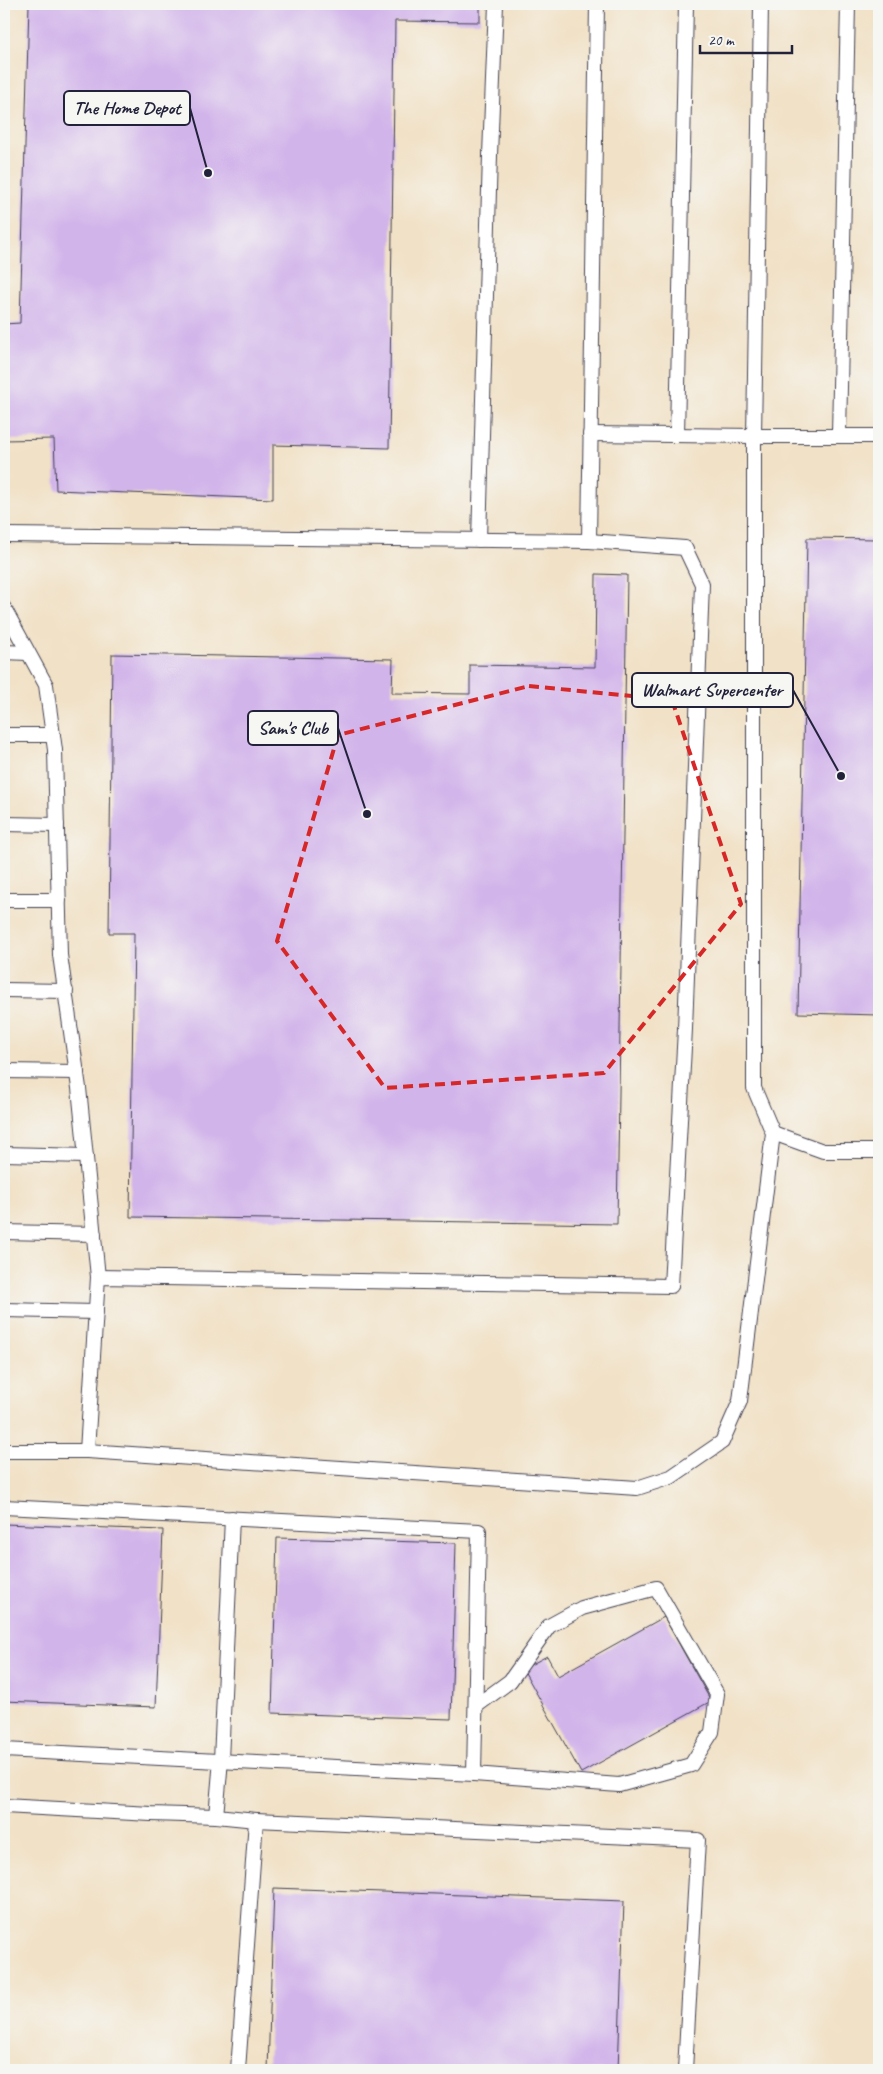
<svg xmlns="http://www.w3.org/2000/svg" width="883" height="2074" font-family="Caveat,sans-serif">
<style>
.building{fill:#d1b4ea}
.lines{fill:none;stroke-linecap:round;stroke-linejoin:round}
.service-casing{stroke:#413f50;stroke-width:16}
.service{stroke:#fff;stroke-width:14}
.marked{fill:none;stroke:#d62828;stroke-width:4;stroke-dasharray:10 6;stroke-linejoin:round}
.leader{fill:none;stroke:#22223b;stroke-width:2}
.callout-dot{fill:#22223b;stroke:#f6f6f2;stroke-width:2}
.callout{fill:#f6f6f2;stroke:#22223b;stroke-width:2}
.callout-label{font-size:19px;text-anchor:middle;font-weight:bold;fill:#22223b}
</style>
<rect width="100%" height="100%" fill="#f6f6f2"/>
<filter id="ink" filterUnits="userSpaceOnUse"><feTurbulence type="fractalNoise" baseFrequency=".02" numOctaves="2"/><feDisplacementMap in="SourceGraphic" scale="10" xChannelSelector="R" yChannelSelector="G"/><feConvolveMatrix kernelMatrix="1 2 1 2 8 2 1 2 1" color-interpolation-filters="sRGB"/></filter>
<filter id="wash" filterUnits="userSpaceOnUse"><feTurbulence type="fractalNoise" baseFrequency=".0096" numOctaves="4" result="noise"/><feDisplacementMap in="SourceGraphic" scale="20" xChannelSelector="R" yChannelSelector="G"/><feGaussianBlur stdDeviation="1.12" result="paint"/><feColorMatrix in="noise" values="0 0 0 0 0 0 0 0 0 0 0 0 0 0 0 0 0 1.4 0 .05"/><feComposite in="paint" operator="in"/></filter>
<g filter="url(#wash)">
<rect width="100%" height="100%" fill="#f1e1c6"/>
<g id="blocks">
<g class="building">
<path d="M29,4H480V22L395,21L389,448L273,445V499L56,490L54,439L4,440V324L20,323Z"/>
<path d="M807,538L879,539V1015L798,1013Z"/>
<path d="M596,574L627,575L617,1224L130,1217L134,933H109L112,654L393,659L392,693L470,694V665L595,667Z"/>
<path d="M4,1524L163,1530L156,1707L4,1701Z"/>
<path d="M277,1538L456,1543L451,1719L272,1713Z"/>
<path d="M664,1617L711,1701L581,1773L523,1669L547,1656L558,1676Z"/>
<path d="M274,1888L624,1901L618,2070H268Z"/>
</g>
</g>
</g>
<g filter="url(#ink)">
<use href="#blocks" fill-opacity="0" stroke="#413f50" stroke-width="1"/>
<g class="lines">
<g class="service-casing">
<g id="service">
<path d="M590,434L754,436L761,4"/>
<path d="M677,435L686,4"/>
<path d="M839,435L848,4"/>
<path d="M4,535L589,541L685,548L702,584L685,1029L671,1286L98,1277L87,1451"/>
<path d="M479,540L490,155L496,4"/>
<path d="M589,541L597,4"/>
<path d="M4,608L46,685L55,750L60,955L79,1088L98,1277"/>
<path d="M4,652L28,653"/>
<path d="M4,735H53"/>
<path d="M4,824L57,825"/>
<path d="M4,900H59"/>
<path d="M4,990L66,991"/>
<path d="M4,1071L77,1072"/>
<path d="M773,1133L823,1151H879"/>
<path d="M4,1154L86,1156"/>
<path d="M4,1232L94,1234"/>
<path d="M4,1310L96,1312"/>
<path d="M4,1451H87L637,1488L671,1477L722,1442L740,1401L773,1133L754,1088V436H879"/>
<path d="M4,1507L479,1531L474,1774"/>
<path d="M4,1750L474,1774L619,1785L691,1765L712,1732L717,1694L656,1588L582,1608L549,1626L510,1681L476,1706"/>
<path d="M4,1806L151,1814L216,1816L256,1820L238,2070"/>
<path d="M216,1816L221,1760L232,1518"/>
<path d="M256,1820L698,1840L685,2070"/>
</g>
</g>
<use href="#service" class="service"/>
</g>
</g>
<path class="marked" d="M529,686L672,700L741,904L604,1073L385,1088L277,941L338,735Z"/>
<path class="leader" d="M208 173L190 108M841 776L793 690M367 814L338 728"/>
<g class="callout-dot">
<circle cx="208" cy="173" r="5"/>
<circle cx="841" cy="776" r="5"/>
<circle cx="367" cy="814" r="5"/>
</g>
<g class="callout">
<rect x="64" y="91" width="126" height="34" rx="5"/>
<rect x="632" y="673" width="161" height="34" rx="5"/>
<rect x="248" y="711" width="90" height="34" rx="5"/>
</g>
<g class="callout-label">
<text x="127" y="114">The Home Depot</text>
<text x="712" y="696">Walmart Supercenter</text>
<text x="293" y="734">Sam's Club</text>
</g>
<rect width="883" height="2074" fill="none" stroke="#f6f6f2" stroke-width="20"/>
<path d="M700 45v8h92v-8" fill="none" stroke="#22223b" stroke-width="2.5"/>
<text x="708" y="45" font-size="15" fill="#22223b" stroke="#f6f6f2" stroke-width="4" paint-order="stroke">20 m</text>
</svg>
